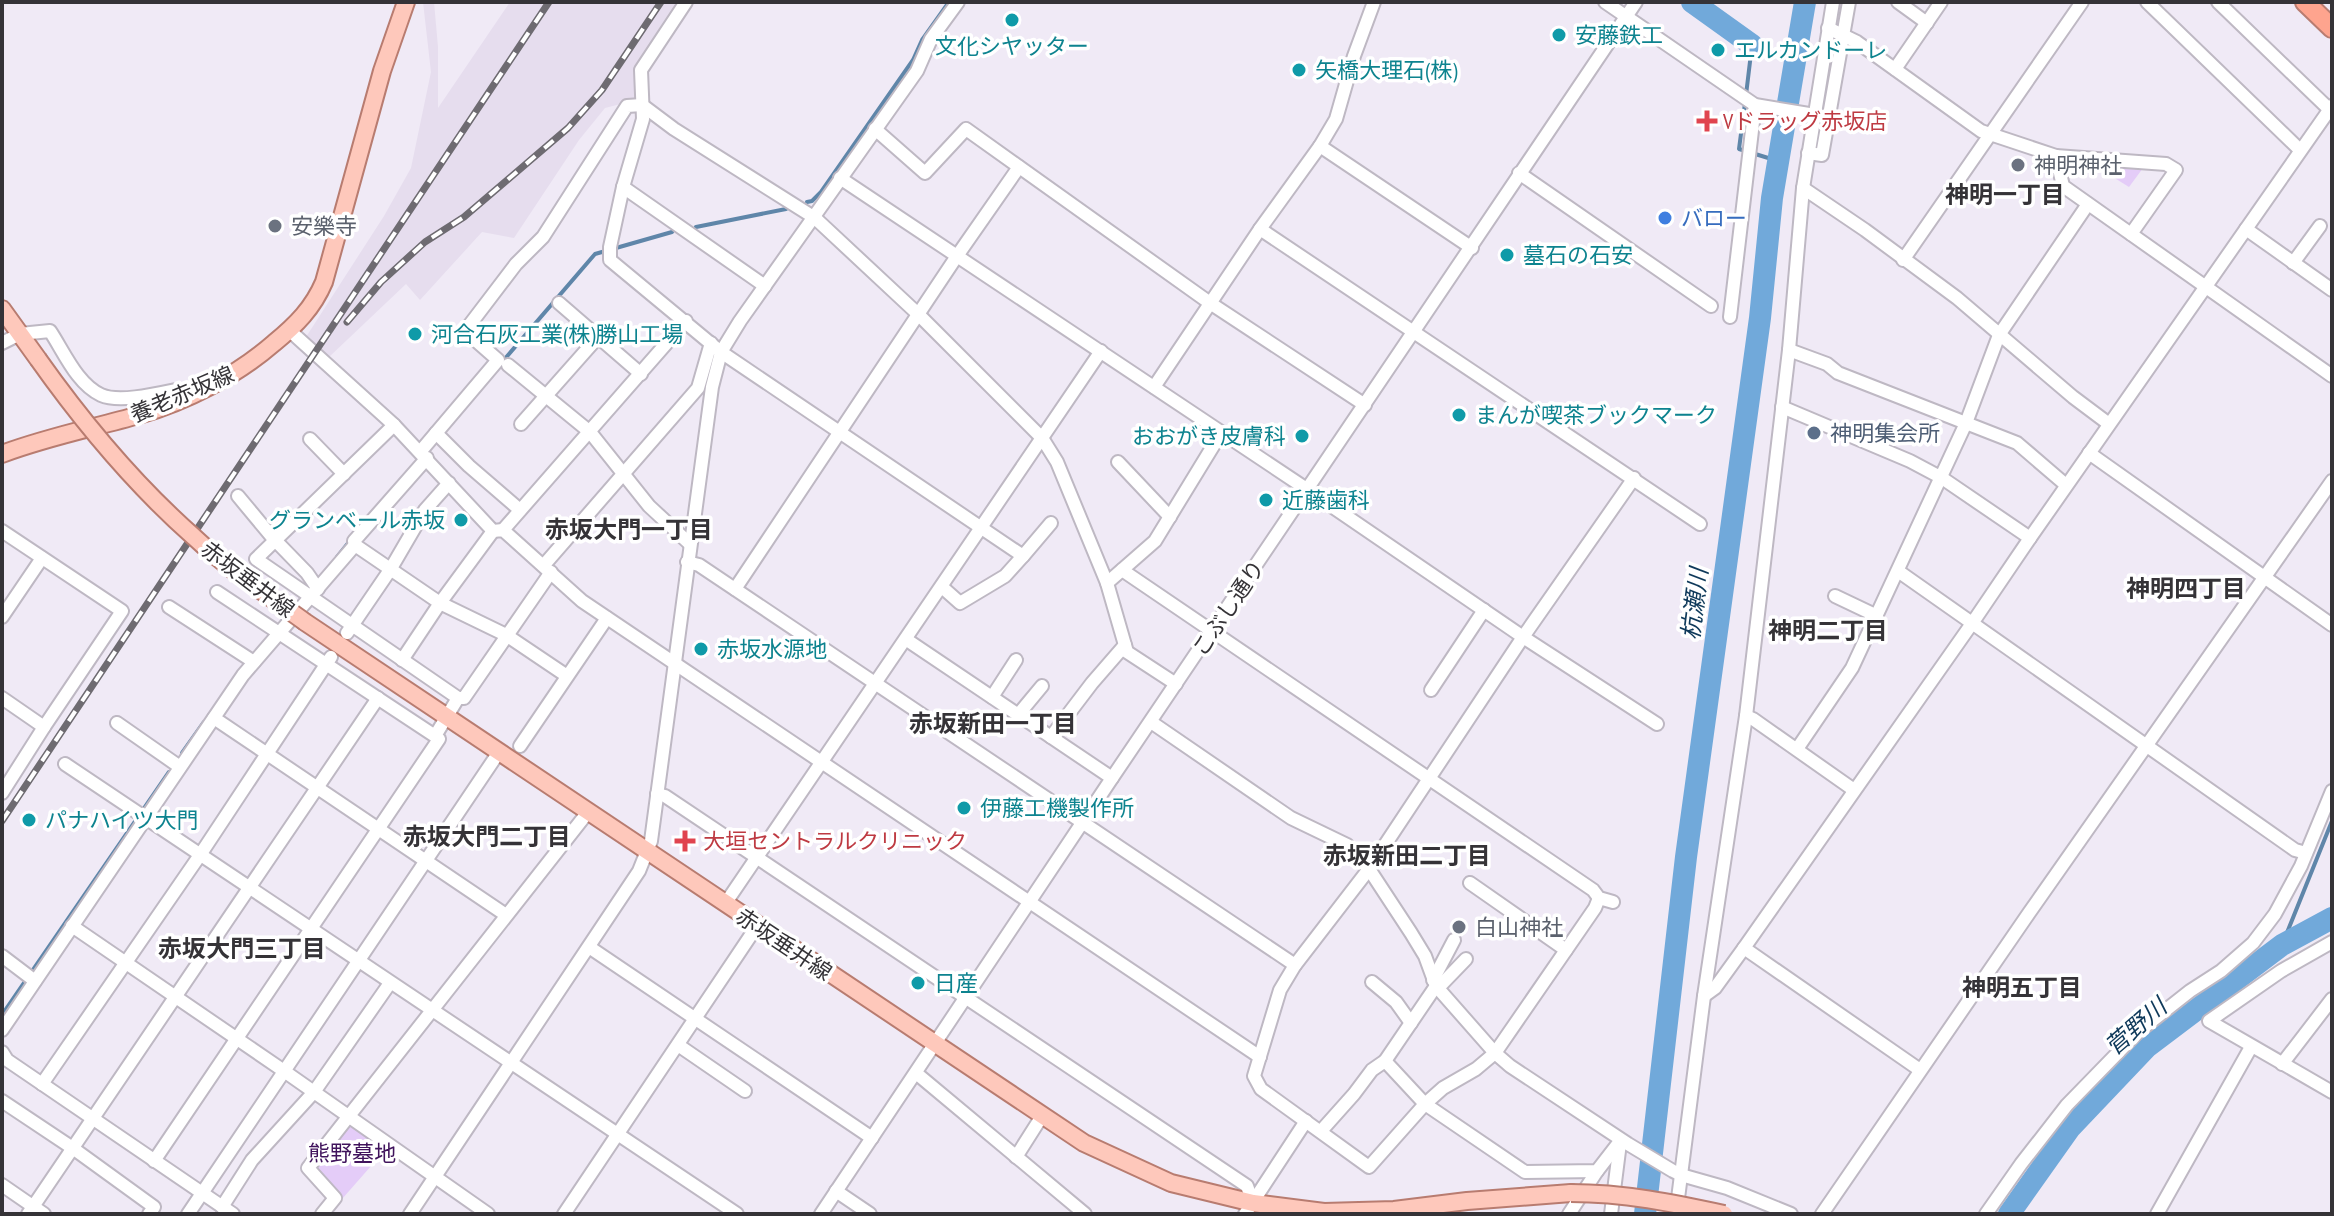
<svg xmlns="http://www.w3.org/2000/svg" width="2334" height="1216" font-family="'PT Sans Narrow','Noto Sans JP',sans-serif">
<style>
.built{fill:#e6ddee}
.green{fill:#e4ccf8}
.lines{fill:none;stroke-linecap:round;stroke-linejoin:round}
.stream{stroke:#5f86a9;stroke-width:4}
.river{stroke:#71a9da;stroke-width:22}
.minor-casing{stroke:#beb8c3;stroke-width:16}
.major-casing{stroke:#b87c70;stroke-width:20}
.highway-casing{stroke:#b87c70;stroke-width:22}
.minor{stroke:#fff;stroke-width:12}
.major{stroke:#fec8bb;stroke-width:16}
.highway{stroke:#fea48e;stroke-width:18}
.rail-casing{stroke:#6e6b71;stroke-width:7}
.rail{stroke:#fff;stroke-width:4;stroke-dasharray:12;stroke-linecap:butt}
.major-bridge-casing{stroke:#b87c70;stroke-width:20;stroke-linecap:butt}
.major-bridge{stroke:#fec8bb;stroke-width:16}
.culture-dot{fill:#0f9aa8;stroke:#fff;stroke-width:3}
.health-dot{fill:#e0444e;stroke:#fff;stroke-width:3}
.worship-dot{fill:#6b7280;stroke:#fff;stroke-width:3}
.shop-dot{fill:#3f7fe0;stroke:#fff;stroke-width:3}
.service-dot{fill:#5c6f8a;stroke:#fff;stroke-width:3}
.labels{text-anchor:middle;stroke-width:7;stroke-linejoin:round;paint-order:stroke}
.culture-label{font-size:22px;fill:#0d838f;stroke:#fff;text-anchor:start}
.health-label{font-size:22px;fill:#be3a42;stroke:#fff;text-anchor:start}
.worship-label{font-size:22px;fill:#5b616d;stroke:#fff;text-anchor:start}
.shop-label{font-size:22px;fill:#366cbe;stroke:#fff;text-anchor:start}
.street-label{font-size:22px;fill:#353337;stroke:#fff}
.service-label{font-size:22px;fill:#4e5e75;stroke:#fff;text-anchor:start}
.park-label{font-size:22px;fill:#40135c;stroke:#fff}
.neighbourhood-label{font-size:24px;font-weight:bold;fill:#353337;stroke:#fff}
.water-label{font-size:24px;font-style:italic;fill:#0e395a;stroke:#fff}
</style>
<rect width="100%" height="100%" fill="#f0eaf6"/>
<path class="built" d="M423,2H434L438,47V108L510,2H679L635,68L636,100L605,108L579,140L514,238L482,232L420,300L406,284L328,358L306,337L384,216L411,168L431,72Z"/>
<g class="green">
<path d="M2097,167L2143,168L2129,187Z"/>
<path d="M349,1122L386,1149L342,1199L313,1170Z"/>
</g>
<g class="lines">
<g class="stream">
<path d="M1746,95L1752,45"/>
<path d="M1745,103L1739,149L1778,161"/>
<path d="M807,202L812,201L821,192L913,60L922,40L949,2"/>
<path d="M696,227L786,209"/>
<path d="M503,361L595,254L672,232"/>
<path d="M337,557L349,542"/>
<path d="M182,753L204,722"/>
<path d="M2282,945L2332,821"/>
<path d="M2,1015L169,772"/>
</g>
<g class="river">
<path d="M1692,2L1752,45"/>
<path d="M1645,1214L1686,857L1760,318L1772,198L1805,2"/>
<path d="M2009,1214L2070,1128L2147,1047L2282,945L2332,918"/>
</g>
<g class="minor-casing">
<g id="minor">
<path d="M686,2L641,70L643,119L623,187L610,247V260L721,352L1023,556L1051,523"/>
<path d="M1605,2L1755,105L1815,115"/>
<path d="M1898,2L1927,23"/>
<path d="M2147,2L2300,150"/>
<path d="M2218,2L2332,112"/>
<path d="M1828,28L1857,42L1981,131L2056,156L2063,186L2332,376"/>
<path d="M1895,69L1941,2"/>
<path d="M875,129L925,173L966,129L1210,303L1365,405"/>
<path d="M1320,146L1472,248"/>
<path d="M1808,153L1822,155L1849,2"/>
<path d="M2056,156L2166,164L2176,170L2131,234"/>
<path d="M1519,173L1711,306"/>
<path d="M840,178L1308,490L1523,637L1657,724"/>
<path d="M623,187L765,286"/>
<path d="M1803,188L1865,230L1957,298L2073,397L2109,424"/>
<path d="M1260,229L1700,524"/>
<path d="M2246,229L2332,290"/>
<path d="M1903,260L2082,2"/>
<path d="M2293,263L2320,226"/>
<path d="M559,303L641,374"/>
<path d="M1730,317L1755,105"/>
<path d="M289,330L394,425L493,531L503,530L582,601L1260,1057"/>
<path d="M2,343L20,334L50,331C64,352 77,384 101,395C119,403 157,394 176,390L186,397"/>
<path d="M1789,350L1827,364L1838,373L2017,443L2066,485"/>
<path d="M508,365L590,432L649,506L690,544"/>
<path d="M1154,387L1260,229L1320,146L1336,119L1354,56L1374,2"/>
<path d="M1782,407L1910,461L1942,478L2030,538"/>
<path d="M521,424L598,337"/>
<path d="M436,433L469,466L520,510"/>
<path d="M310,439L344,474"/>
<path d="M420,452L498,360L465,331L516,264L543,237L627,106L642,105L674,129L815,218L919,315L1042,438L1057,462L1107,583L1127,652L1176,684"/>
<path d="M2089,453L2332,625"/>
<path d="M1118,462L1170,517"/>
<path d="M238,496L272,537L307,573L318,589"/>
<path d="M503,530L686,321"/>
<path d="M2,531L122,611L44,727"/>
<path d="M355,545L354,541L427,458"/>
<path d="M687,562L699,565L1295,965"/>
<path d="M544,565L698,388L711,343"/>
<path d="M1122,570L1593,890L1599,898L1613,902"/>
<path d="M1898,571L2295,850L2306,853"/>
<path d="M1107,583L1155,541L1221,433"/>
<path d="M942,587L960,603L1005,576L1023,556"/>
<path d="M735,589L957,256L1019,167"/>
<path d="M217,592L435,736"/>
<path d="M1835,596L1877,616"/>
<path d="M169,607L254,662"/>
<path d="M2,617L42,558"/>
<path d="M347,633L390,570L425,510L449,483"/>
<path d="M907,640L1112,778"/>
<path d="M402,660L440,603L493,531"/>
<path d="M1431,690L1484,610"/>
<path d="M992,697L1016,660"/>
<path d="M2,698L44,727L2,793"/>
<path d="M458,698H464L551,572"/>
<path d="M1018,715L1042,686"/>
<path d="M1746,716L1753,719L1854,790"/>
<path d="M214,718L506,915"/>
<path d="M1151,722L1291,818L1347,845L1369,869L1411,933L1425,956L1436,986L1495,1053L1510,1066L1628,1144L1673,1171L1681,1175L1727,1188L1791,1214"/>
<path d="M117,723L180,767"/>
<path d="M1051,737L1092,683L1125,645"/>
<path d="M520,746L607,618"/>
<path d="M1797,749L1852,668L1966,423L1999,335L2088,204"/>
<path d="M65,764L737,1214"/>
<path d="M657,794L665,796L1247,1186L1253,1203"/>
<path d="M1470,883L1566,950"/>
<path d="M1599,898L1595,908L1495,1053L1476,1069L1443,1088L1425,1104L1369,1167L1261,1089L1254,1076L1280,990L1295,965L1369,869L1523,637L1634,478"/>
<path d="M725,904L1101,351"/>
<path d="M72,926L284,1071L488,1214"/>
<path d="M2332,942L2281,971L2209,1021L2332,1092"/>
<path d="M589,947L872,1138"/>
<path d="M1744,948L1920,1070"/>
<path d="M2,956L35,981"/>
<path d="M1433,980L1454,940"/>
<path d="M1372,982L1396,1002L1411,1023"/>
<path d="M1438,988L1466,959"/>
<path d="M1704,996L1715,988L1744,948L1973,622L2030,538L2332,106"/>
<path d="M2,1030L243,675L355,545L440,603L506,635L567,676"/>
<path d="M678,1045L745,1091"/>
<path d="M2,1052L7,1060L233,1214"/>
<path d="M1385,1061L1436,986"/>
<path d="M2282,1064L2332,999"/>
<path d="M916,1073L1085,1214"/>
<path d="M42,1084L200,855L331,657"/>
<path d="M2,1101L74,1149L154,1207L149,1214"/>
<path d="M1321,1131L1354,1094L1372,1070L1385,1061L1425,1104L1525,1172L1597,1171L1621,1140"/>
<path d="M1016,1157L1042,1116"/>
<path d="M154,1161L439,739L435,736L458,698L256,559L394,425"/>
<path d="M2,1185L44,1214"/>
<path d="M836,1191L870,1214"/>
<path d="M222,1207L252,1160L314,1092L390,983"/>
<path d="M28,1214L378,698"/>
<path d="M188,1214L499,752"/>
<path d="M322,1214L335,1198L308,1168L588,812"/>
<path d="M410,1214L639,871L651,841L712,387L721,352L740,321L917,71L931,39L958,2"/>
<path d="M564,1214L757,926"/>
<path d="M821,1214L1112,778L1636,2"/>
<path d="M1245,1214L1306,1121"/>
<path d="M1569,1214L1597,1171"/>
<path d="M1611,1214L1620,1143"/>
<path d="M1676,1214L1704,996L1746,716L1789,350L1803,188L1833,2"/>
<path d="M1822,1214L2029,913L2332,481"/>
<path d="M1986,1214L2021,1164L2067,1105L2138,1032L2190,991L2221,971L2253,943L2275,914L2301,866L2332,791"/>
<path d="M2157,1214L2251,1047"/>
</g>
</g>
<g class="major-casing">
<g id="major">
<path d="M2,309L38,359"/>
<path d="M2,454C47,437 93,428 139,415C187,401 236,376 274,343C296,325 313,308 324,282L382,71L406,2"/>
<path d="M305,622L1084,1143L1171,1183L1253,1203L1324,1212L1394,1210L1467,1201L1571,1193"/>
</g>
</g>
<g class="highway-casing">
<path id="highway" d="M2305,2L2332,28"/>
</g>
<use href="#minor" class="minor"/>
<use href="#major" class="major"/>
<use href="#highway" class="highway"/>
<g class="rail-casing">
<g id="rail">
<path d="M347,322L381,282L425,242L464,217L568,128L602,90L661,2"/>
<path d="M2,821L549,2"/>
</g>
</g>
<use href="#rail" class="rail"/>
<g class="major-bridge-casing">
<g id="major-bridge">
<path d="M38,359C84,424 134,484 194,537C228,569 268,595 305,622"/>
<path d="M1571,1193C1624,1193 1673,1203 1724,1214"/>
</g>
</g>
<use href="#major-bridge" class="major-bridge"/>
</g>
<g class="culture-dot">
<circle cx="1012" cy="20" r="8"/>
<circle cx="1559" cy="35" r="8"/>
<circle cx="1718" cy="50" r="8"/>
<circle cx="1299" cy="70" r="8"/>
<circle cx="1507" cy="255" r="8"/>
<circle cx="415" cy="334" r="8"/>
<circle cx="1459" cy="415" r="8"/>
<circle cx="1302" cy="436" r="8"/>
<circle cx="1266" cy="500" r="8"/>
<circle cx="461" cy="520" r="8"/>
<circle cx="701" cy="649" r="8"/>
<circle cx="964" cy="808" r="8"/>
<circle cx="29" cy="820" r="8"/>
<circle cx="918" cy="983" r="8"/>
</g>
<g class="health-dot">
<path d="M1703 109h8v8h8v8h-8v8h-8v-8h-8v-8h8z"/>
<path d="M681 829h8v8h8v8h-8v8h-8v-8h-8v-8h8z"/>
</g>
<g class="worship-dot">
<circle cx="2018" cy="165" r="8"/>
<circle cx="275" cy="226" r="8"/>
<circle cx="1459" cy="927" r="8"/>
</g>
<circle class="shop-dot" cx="1665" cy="218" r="8"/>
<circle class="service-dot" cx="1814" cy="433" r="8"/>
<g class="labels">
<g class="culture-label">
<text x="1575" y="43">安藤鉄工</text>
<text x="1012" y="54" text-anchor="middle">文化シヤッター</text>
<text x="1734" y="58">エルカンドーレ</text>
<text x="1315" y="78">矢橋大理石(株)</text>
<text x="1523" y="263">墓石の石安</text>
<text x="431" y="342">河合石灰工業(株)勝山工場</text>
<text x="1475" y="423">まんが喫茶ブックマーク</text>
<text x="1286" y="444" text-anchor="end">おおがき皮膚科</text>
<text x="1282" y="508">近藤歯科</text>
<text x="445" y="528" text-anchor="end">グランベール赤坂</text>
<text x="717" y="657">赤坂水源地</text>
<text x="980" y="816">伊藤工機製作所</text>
<text x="45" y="828">パナハイツ大門</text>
<text x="934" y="991">日産</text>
</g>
<g class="health-label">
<text x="1723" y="129">Vドラッグ赤坂店</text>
<text x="703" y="849">大垣セントラルクリニック</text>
</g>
<g class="worship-label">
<text x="2034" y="173">神明神社</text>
<text x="291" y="234">安樂寺</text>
<text x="1475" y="935">白山神社</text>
</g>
<g class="shop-label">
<text x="1681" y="226">バロー</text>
</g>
<g class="street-label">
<text transform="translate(182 394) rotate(-23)" y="8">養老赤坂線</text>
<text transform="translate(248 579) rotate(37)" y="8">赤坂垂井線</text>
<text transform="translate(1228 608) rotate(-56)" y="8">こぶし通り</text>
<text transform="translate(784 944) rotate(34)" y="8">赤坂垂井線</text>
</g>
<g class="service-label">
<text x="1830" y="441">神明集会所</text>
</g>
<g class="park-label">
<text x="352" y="1161">熊野墓地</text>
</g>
<g class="neighbourhood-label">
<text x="2005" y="203">神明一丁目</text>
<text x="629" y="538">赤坂大門一丁目</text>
<text x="2186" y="597">神明四丁目</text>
<text x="1828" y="639">神明二丁目</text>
<text x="993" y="732">赤坂新田一丁目</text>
<text x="487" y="845">赤坂大門二丁目</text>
<text x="1407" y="864">赤坂新田二丁目</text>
<text x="242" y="957">赤坂大門三丁目</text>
<text x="2022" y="996">神明五丁目</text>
</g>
<g class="water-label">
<text transform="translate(1695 604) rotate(-83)" y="8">杭瀬川</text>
<text transform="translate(2136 1027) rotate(-41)" y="8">菅野川</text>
</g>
</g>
<rect width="2334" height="1216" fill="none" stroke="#353337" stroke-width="8"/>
</svg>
